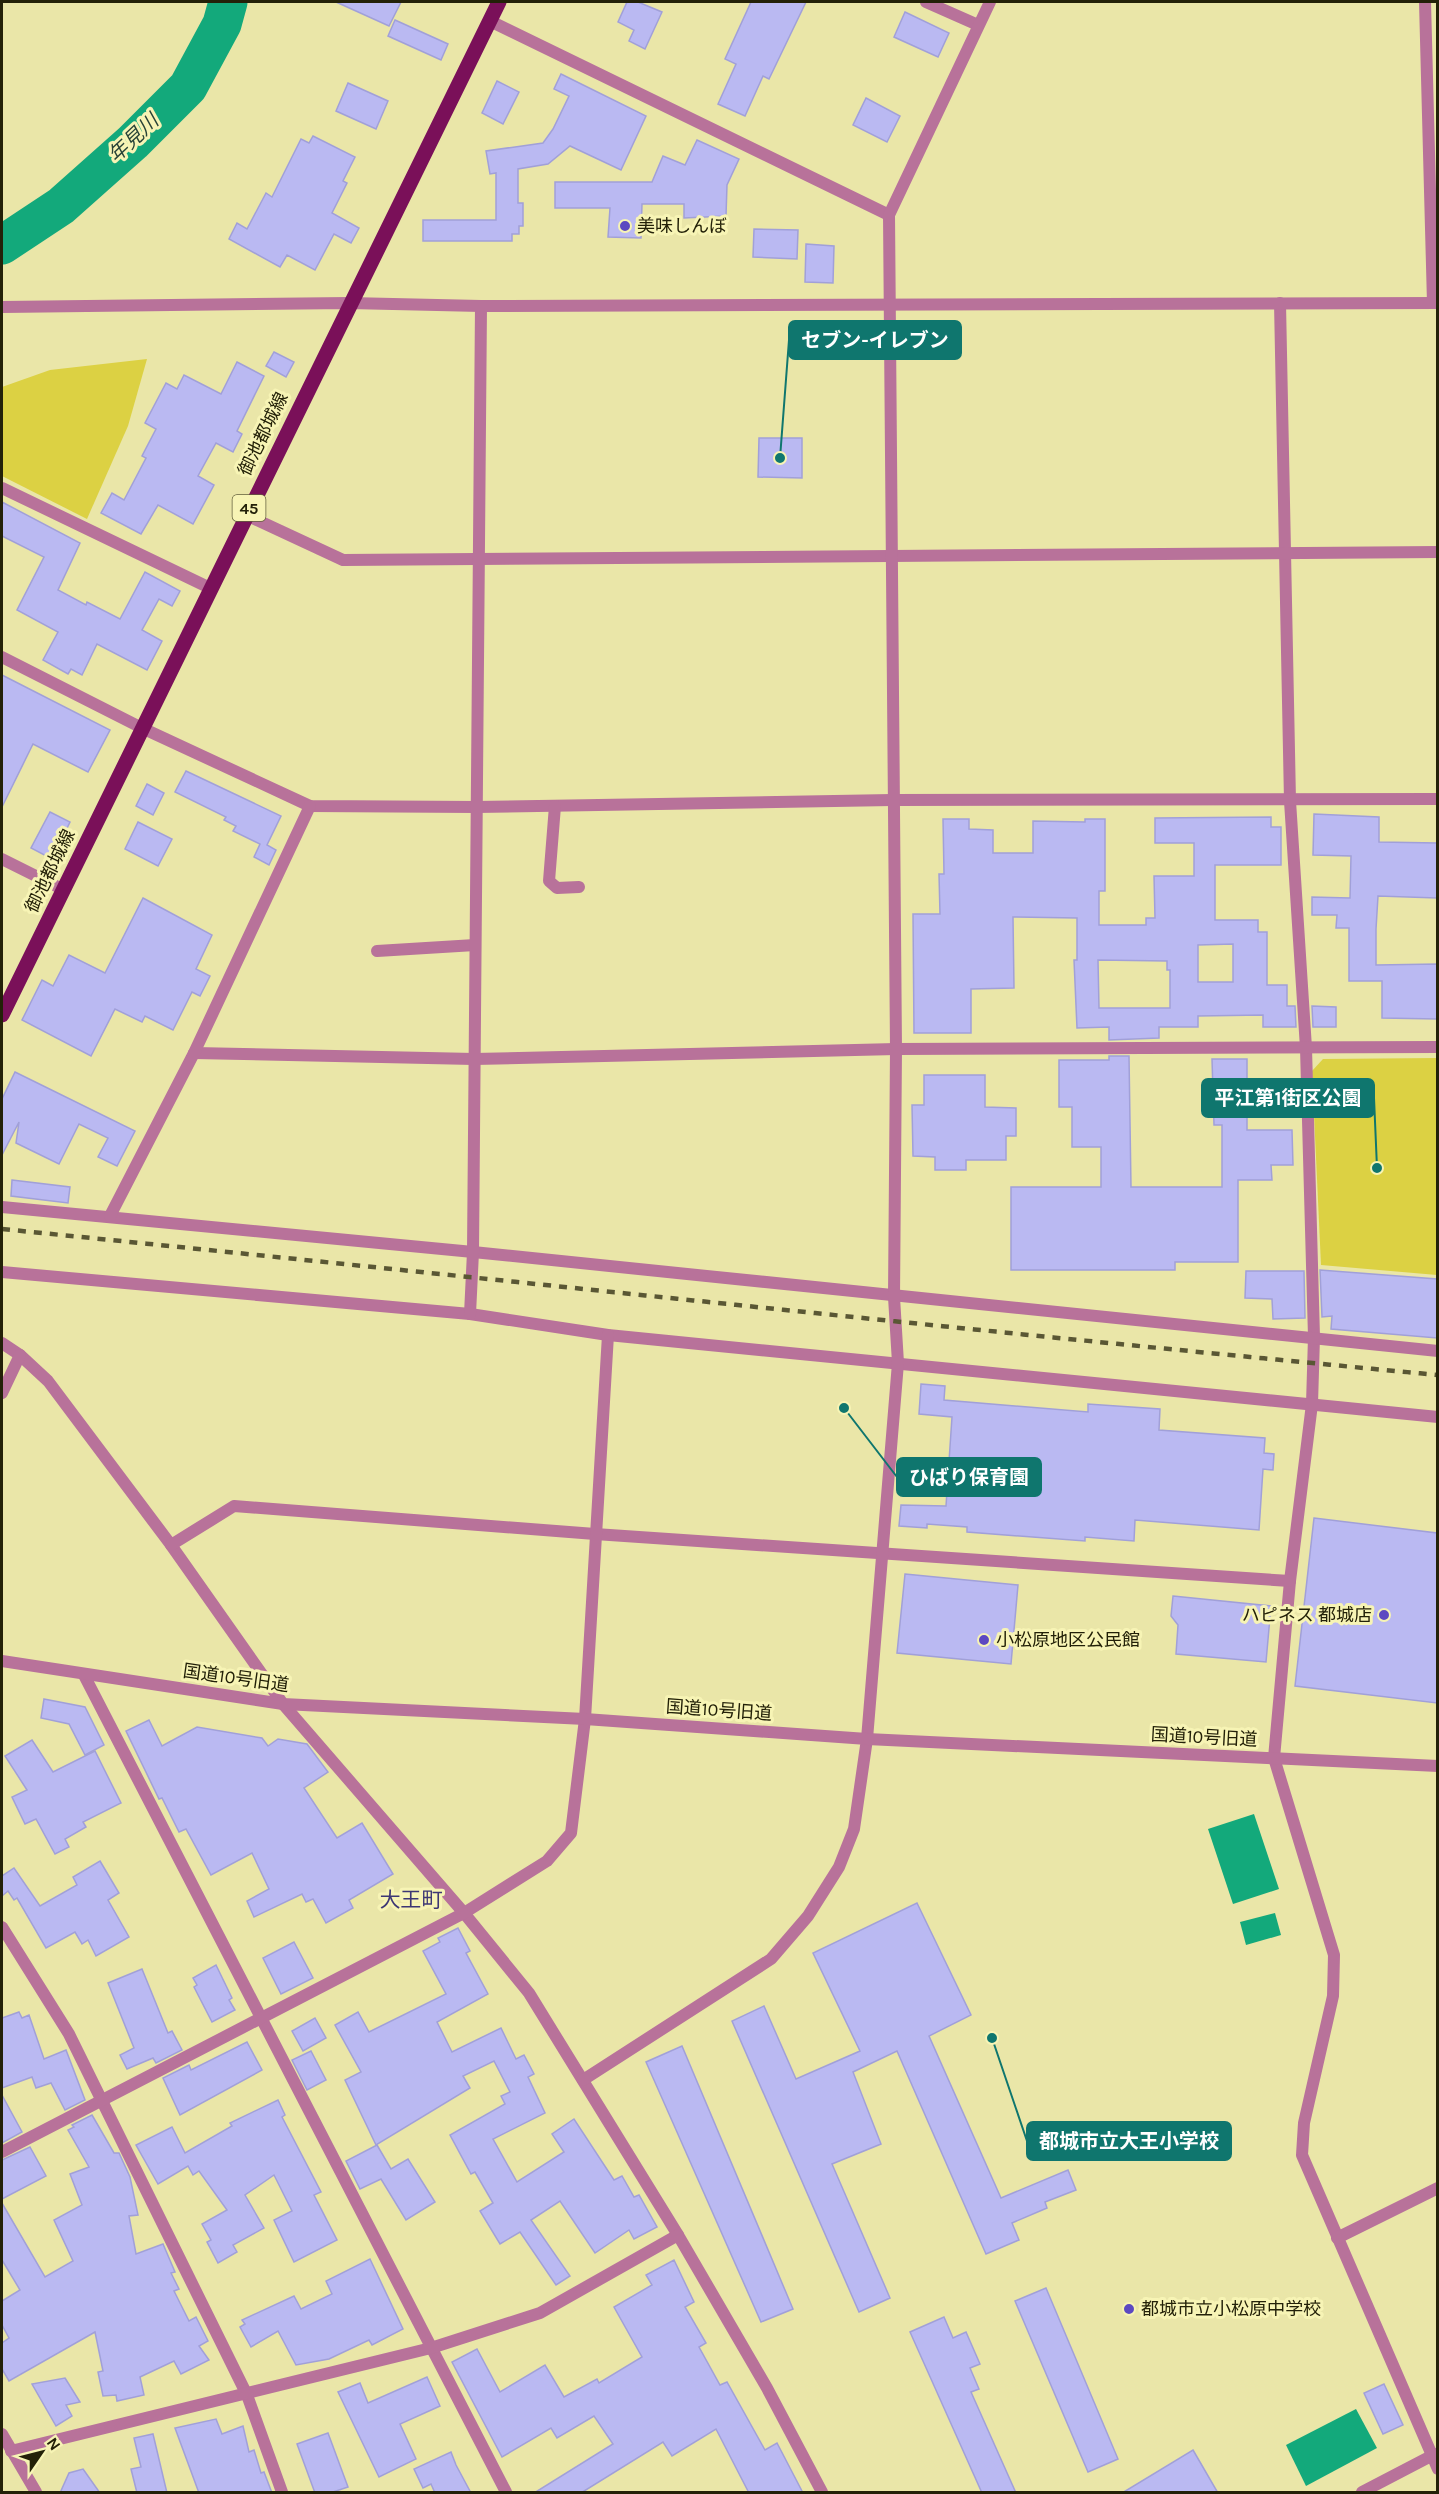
<svg xmlns="http://www.w3.org/2000/svg" width="1439" height="2494" font-family="Karla,'Noto Sans JP',sans-serif">
<style>
.green{fill:#dcd143}
.water{fill:#13a97b}
.lines{fill:none;stroke-linecap:round;stroke-linejoin:round}
.river{stroke:#13a97b;stroke-width:39}
.building{fill:#bab9f2;stroke:#a1a0d8;stroke-width:1.5;fill-rule:evenodd}
.minor{stroke:#b8729a;stroke-width:12}
.tertiary{stroke:#b8729a;stroke-width:12}
.primary{stroke:#7a1059;stroke-width:15}
.rail{stroke:#5a5734;stroke-width:4.5;stroke-dasharray:8 8;stroke-linecap:butt}
.poi-dot{fill:#5c49c1;stroke:#f7f4b5;stroke-width:2}
.labels{text-anchor:middle;stroke-width:6;stroke-linejoin:round;paint-order:stroke}
.shield{fill:#f7f4b5;stroke:#63603c;stroke-width:1.5}
.shield-label{font-size:16px;font-weight:bold;fill:#232108}
.poi-label{font-size:18px;fill:#232108;stroke:#f7f4b5;text-anchor:start}
.street-label{font-size:18px;fill:#232108;stroke:#f7f4b5}
.water-label{font-size:20px;font-style:italic;fill:#284337;stroke:#f7f4b5}
.quarter-label{font-size:21px;fill:#3d3774;stroke:#f7f4b5}
.leader{fill:none;stroke:#0f766e;stroke-width:2}
.callout-dot{fill:#0f766e;stroke:#f7f4b5;stroke-width:2}
.callout{fill:#0f766e;stroke:#0f766e;stroke-width:2}
.callout-label{font-size:20px;text-anchor:middle;font-weight:bold;fill:#fff}
</style>
<rect width="100%" height="100%" fill="#eae6a8"/>
<g class="green">
<path d="M147,359L128,426L87,519L2,476V387L50,370Z"/>
<path d="M1437,1058V1275L1321,1265L1312,1071L1323,1059Z"/>
</g>
<g class="water">
<path d="M1254,1814L1279,1889L1233,1904L1208,1829Z"/>
<path d="M1275,1913L1281,1935L1246,1945L1240,1922Z"/>
<path d="M1356,2409L1377,2448L1306,2486L1286,2445Z"/>
</g>
<g class="lines">
<path class="river" d="M2,245L61,206L133,142L188,87L222,24L228,2"/>
</g>
<g class="building">
<path d="M336,2H401L389,26Z"/>
<path d="M627,2H638L662,12L645,49L629,41L634,30L618,22Z"/>
<path d="M751,2H806L769,79L763,76L745,116L718,104L736,64L725,59Z"/>
<path d="M905,12L949,33L938,57L894,37Z"/>
<path d="M395,20L448,44L441,60L388,36Z"/>
<path d="M561,74L646,116L621,170L570,146L548,164L518,169V203H523V226H519V234H512V241H423V220H496V173L490,174L486,151L543,143L553,129L569,96L554,89Z"/>
<path d="M497,81L519,92L503,124L482,113Z"/>
<path d="M348,83L388,101L376,129L336,111Z"/>
<path d="M866,98L900,116L887,142L853,125Z"/>
<path d="M313,136L355,157L343,181L347,183L332,213L359,228L351,243L334,234L315,270L287,255L280,267L229,239L237,223L247,229L266,193L272,197L301,139L309,143Z"/>
<path d="M697,140L739,159L727,185L726,216L684,218V204H642L641,238L608,237L610,208H555V182H652L663,156L685,165Z"/>
<path d="M754,229L798,230L797,259L753,257Z"/>
<path d="M806,244L834,246L833,283L805,282Z"/>
<path d="M274,352L294,362L286,377L266,366Z"/>
<path d="M237,362L264,376L237,431L242,434L233,452L216,443L198,476L214,485L193,524L158,505L141,534L101,513L112,493L124,500L146,458L142,456L156,429L145,423L166,383L177,389L184,375L221,394Z"/>
<path d="M759,438H802V478L758,477Z"/>
<path d="M2,502L80,543L58,590L86,605L87,602L120,619L145,572L180,591L172,606L159,599L142,630L162,641L147,670L97,644L82,675L71,669L68,674L43,660L58,632L17,610L44,557L2,536Z"/>
<path d="M2,675L110,730L88,772L33,744L2,807Z"/>
<path d="M186,771L281,816L267,845L276,850L269,865L254,857L260,844L233,831L236,826L224,820L226,817L175,792Z"/>
<path d="M147,784L164,793L153,815L136,806Z"/>
<path d="M50,812L70,822L52,859L31,848Z"/>
<path d="M1314,814L1379,817V842L1437,843V898L1378,896L1376,929V965L1437,964V1019L1382,1018V981H1349V928H1336L1337,915H1312V897L1350,898L1351,856L1313,855Z"/>
<path d="M1271,817V827H1281V865H1215V920H1258V932H1267V985H1287V1006H1295L1296,1027H1263V1015L1198,1016V1027H1159V1038L1109,1040V1027L1077,1028L1074,960H1077V918L1013,917L1014,988L971,989V1033H914L913,914H940L939,874H944L943,819H969V829L993,830V853H1033V821L1085,822V819H1105V891H1099V925H1146V918H1155L1154,876H1194V843H1155V818ZM1233,944V982H1198V945ZM1098,960L1167,961V970H1170V1008H1099Z"/>
<path d="M138,822L172,839L158,866L125,849Z"/>
<path d="M143,898L212,935L196,969L210,976L200,996L192,992L173,1030L145,1016L142,1022L115,1009L91,1056L22,1020L42,980L53,986L69,955L105,973Z"/>
<path d="M1312,1006L1336,1007V1027H1313Z"/>
<path d="M1109,1056H1129L1131,1187H1222V1125H1214L1212,1059H1247V1130H1292L1293,1165H1271L1272,1180H1238V1262H1175V1270H1011V1187H1101V1147H1072V1107H1059V1060H1109Z"/>
<path d="M15,1072L135,1131L117,1166L98,1157L108,1138L79,1124L59,1164L16,1143L19,1122L2,1155V1099Z"/>
<path d="M924,1075H985V1107L1016,1108V1136H1006V1160H966V1170H935V1157L913,1156L912,1105H924Z"/>
<path d="M12,1180L70,1187L68,1203L11,1196Z"/>
<path d="M1320,1270L1437,1279V1338L1331,1329L1332,1316L1322,1317Z"/>
<path d="M1246,1271H1304L1305,1318L1273,1319L1272,1299L1245,1298Z"/>
<path d="M921,1384L945,1386L944,1400L1088,1412V1404L1160,1409L1159,1430L1265,1438L1264,1453L1274,1454L1273,1470L1263,1469L1259,1530L1135,1520L1134,1541L1085,1537V1541L967,1532V1527L927,1524V1528L899,1526L901,1505L946,1506L952,1417L919,1414Z"/>
<path d="M1314,1518L1437,1533V1703L1295,1686Z"/>
<path d="M905,1574L1018,1585L1011,1664L897,1653Z"/>
<path d="M1173,1596L1271,1606L1266,1662L1176,1654L1178,1625L1171,1616Z"/>
<path d="M44,1699L85,1707L104,1745L85,1755L69,1724L41,1718Z"/>
<path d="M149,1720L162,1746L197,1727L262,1738L268,1746L278,1739L307,1744L328,1772L304,1788L337,1838L362,1823L393,1874L349,1900L353,1908L326,1923L313,1899L306,1902L302,1894L254,1917L247,1901L269,1889L252,1853L211,1875L186,1829L179,1832L162,1798L159,1799L126,1731Z"/>
<path d="M32,1740L53,1772L95,1751L121,1803L83,1822L86,1827L65,1839L69,1847L55,1854L36,1819L25,1824L12,1797L27,1790L5,1756Z"/>
<path d="M100,1861L119,1893L108,1900L129,1937L96,1956L88,1940L82,1944L75,1932L46,1948L17,1898L14,1900L8,1891L2,1896V1876L14,1868L40,1906L77,1885L73,1877Z"/>
<path d="M917,1903L971,2015L929,2036L1001,2198L1068,2170L1076,2190L1045,2202L1047,2208L1012,2223L1019,2240L986,2254L897,2051L853,2072L881,2144L832,2164L890,2298L859,2312L732,2021L764,2006L796,2079L860,2051L813,1953Z"/>
<path d="M458,1928L470,1951L466,1953L488,1994L437,2022L452,2052L501,2028L516,2059L524,2055L534,2074L528,2077L545,2113L493,2139L517,2182L564,2152L552,2134L574,2119L614,2180L622,2176L634,2197L639,2195L657,2227L634,2239L629,2230L595,2253L560,2201L531,2220L570,2276L556,2285L520,2232L500,2244L480,2211L493,2203L475,2172L471,2174L450,2135L505,2104L501,2096L510,2092L494,2061L463,2076L470,2088L376,2145L345,2080L361,2072L335,2025L358,2012L369,2032L446,1994L423,1951L440,1942L438,1938Z"/>
<path d="M294,1942L313,1978L281,1994L263,1958Z"/>
<path d="M216,1965L232,1998L229,2000L235,2010L212,2022L194,1987L197,1985L193,1978Z"/>
<path d="M142,1969L168,2033L172,2031L182,2050L156,2063L153,2058L127,2069L120,2055L134,2048L108,1983Z"/>
<path d="M19,2012L22,2018L29,2015L44,2059L66,2050L85,2100L65,2110L51,2083L36,2088L32,2077L2,2088V2018Z"/>
<path d="M315,2018L326,2038L303,2051L292,2031Z"/>
<path d="M247,2042L262,2070L180,2115L163,2078L189,2065L191,2070Z"/>
<path d="M682,2046L793,2309L761,2322L646,2062Z"/>
<path d="M311,2051L326,2080L307,2090L292,2060Z"/>
<path d="M2,2095L22,2132L2,2143Z"/>
<path d="M278,2100L285,2115L282,2117L321,2192L314,2195L337,2240L294,2262L274,2220L292,2211L274,2175L245,2195L264,2228L233,2245L237,2252L218,2263L207,2242L211,2240L202,2224L227,2210L199,2171L193,2175L188,2166L158,2184L136,2145L172,2127L185,2153L232,2126L230,2123Z"/>
<path d="M92,2115L114,2153H119L130,2177L138,2215L129,2216L136,2254L163,2244L175,2272L171,2273L179,2289L174,2291L189,2321L196,2317L208,2341L199,2346L209,2360L181,2374L174,2361L140,2377L144,2395L117,2401L116,2395L103,2396L98,2372L103,2371L95,2332L9,2381L2,2369V2343L9,2338L2,2325V2301L20,2290L2,2260V2203L45,2277L73,2261L54,2220L82,2205L70,2174L89,2167L68,2130L74,2127L72,2125Z"/>
<path d="M377,2145L391,2169L408,2159L435,2202L406,2220L381,2179L360,2189L346,2161Z"/>
<path d="M30,2147L46,2176L2,2199V2160Z"/>
<path d="M370,2259L403,2329L372,2345L369,2340L329,2359L296,2365L278,2331L251,2347L240,2327L245,2324L242,2320L294,2296L301,2309L332,2294L326,2281Z"/>
<path d="M674,2260L694,2302L685,2307L706,2343L699,2347L720,2385L727,2382L765,2450L777,2443L803,2493H749L716,2429L672,2456L663,2442L581,2493H534L613,2444L594,2416L557,2438L551,2428L502,2457L452,2362L477,2349L500,2392L545,2365L564,2397L597,2379L599,2383L642,2357L614,2307L652,2285L646,2275Z"/>
<path d="M1046,2288L1118,2459L1088,2472L1015,2301Z"/>
<path d="M944,2317L953,2338L966,2332L980,2364L970,2368L979,2389L971,2392L1016,2493H982L910,2332Z"/>
<path d="M427,2377L440,2406L400,2424L416,2459L379,2477L338,2392L360,2383L368,2403Z"/>
<path d="M65,2378L80,2402L66,2405L72,2416L56,2426L32,2384Z"/>
<path d="M1384,2384L1403,2425L1383,2434L1364,2393Z"/>
<path d="M216,2419L222,2434L243,2426L249,2452L254,2450L261,2473L264,2472L272,2493H199L175,2428Z"/>
<path d="M328,2433L348,2487L330,2493H315L297,2444Z"/>
<path d="M153,2434L167,2493H137L131,2469L141,2467L134,2438Z"/>
<path d="M1193,2450L1218,2493H1122Z"/>
<path d="M451,2452L456,2465L471,2493H435L431,2484L423,2488L414,2469Z"/>
<path d="M83,2469L100,2493H60L69,2473Z"/>
</g>
<g class="lines">
<g class="minor">
<path d="M926,2L978,25"/>
<path d="M1425,2L1433,303"/>
<path d="M490,21L889,215"/>
<path d="M1280,303L1290,801L1306,1048L1314,1337L1312,1404L1290,1581L1274,1758L1334,1955L1333,1996L1304,2123L1302,2155L1438,2469"/>
<path d="M2,488L210,588"/>
<path d="M246,515L343,560L1438,552"/>
<path d="M2,657L142,728L310,806L476,807L892,800L1438,799"/>
<path d="M555,806L549,881L557,888L579,887"/>
<path d="M2,859L62,889"/>
<path d="M377,951L475,945"/>
<path d="M194,1053L474,1059L896,1049L1438,1047"/>
<path d="M2,1207L473,1252L1438,1351"/>
<path d="M110,1216L194,1053L310,806"/>
<path d="M2,1272L470,1314L608,1335L1438,1417"/>
<path d="M470,1314L473,1252L481,306"/>
<path d="M2,1343L20,1355L48,1381L171,1545L283,1704L464,1913L529,1993L678,2235L767,2388L822,2492"/>
<path d="M2,1393L20,1355"/>
<path d="M171,1545L234,1506L595,1534L1290,1581"/>
<path d="M84,1675L506,2492"/>
<path d="M2,1927L69,2034L247,2395L282,2492"/>
<path d="M583,2080L771,1959L808,1916L839,1867L854,1829L867,1739L898,1363L894,1297L896,1049L889,215L990,2"/>
<path d="M2,2152L464,1913L547,1861L571,1833L585,1719L608,1335"/>
<path d="M1337,2238L1438,2188"/>
<path d="M11,2451L431,2348L540,2313L678,2235"/>
<path d="M1362,2492L1435,2454"/>
</g>
<g class="tertiary">
<path d="M2,307L349,303L481,306L1438,303"/>
<path d="M2,1661L283,1704L585,1719L867,1739L1438,1766"/>
<path d="M2,2434L36,2492"/>
</g>
<path class="primary" d="M2,1015L499,2"/>
<path class="rail" d="M2,1229C480,1277 958,1330 1438,1375"/>
</g>
<g class="poi-dot">
<circle cx="625" cy="226" r="6"/>
<circle cx="1384" cy="1615" r="6"/>
<circle cx="984" cy="1640" r="6"/>
<circle cx="1129" cy="2309" r="6"/>
</g>
<g class="labels">
<rect class="shield" x="232.5" y="495" width="33" height="26" rx="4.5"/>
<g class="shield-label">
<text x="249" y="514">45</text>
</g>
<g class="poi-label">
<text x="637" y="232">美味しんぼ</text>
<text x="1372" y="1621" text-anchor="end">ハピネス 都城店</text>
<text x="996" y="1646">小松原地区公民館</text>
<text x="1141" y="2315">都城市立小松原中学校</text>
</g>
<g class="street-label">
<text transform="translate(263 434) rotate(-64)" y="6">御池都城線</text>
<text transform="translate(50 871) rotate(-64)" y="6">御池都城線</text>
<text transform="translate(236 1678) rotate(8)" y="6">国道10号旧道</text>
<text transform="translate(719 1710) rotate(4)" y="6">国道10号旧道</text>
<text transform="translate(1204 1737) rotate(3)" y="6">国道10号旧道</text>
</g>
<g class="water-label">
<text transform="translate(133 138) rotate(-43)" y="7">年見川</text>
</g>
<g class="quarter-label">
<text x="411" y="1907">大王町</text>
</g>
</g>
<path class="leader" d="M780 458L789 340M1377 1168L1374 1098M844 1408L897 1477M992 2038L1027 2141"/>
<g class="callout-dot">
<circle cx="780" cy="458" r="6"/>
<circle cx="1377" cy="1168" r="6"/>
<circle cx="844" cy="1408" r="6"/>
<circle cx="992" cy="2038" r="6"/>
</g>
<g class="callout">
<rect x="789" y="321" width="172" height="38" rx="6"/>
<rect x="1202" y="1079" width="172" height="38" rx="6"/>
<rect x="897" y="1458" width="144" height="38" rx="6"/>
<rect x="1027" y="2122" width="204" height="38" rx="6"/>
</g>
<g class="callout-label">
<text x="875" y="347">セブン-イレブン</text>
<text x="1288" y="1105">平江第1街区公園</text>
<text x="969" y="1484">ひばり保育園</text>
<text x="1129" y="2148">都城市立大王小学校</text>
</g>
<rect width="1439" height="2494" fill="none" stroke="#232108" stroke-width="6"/>
<g transform="translate(42 2452) rotate(55)" stroke="#f7f4b5" stroke-width="4.5" paint-order="stroke">
<path d="M0-4.5L10 22L0 15L-10 22Z" fill="#232108"/>
<text y="-9" font-size="16" font-weight="bold" text-anchor="middle" fill="#232108">N</text>
</g>
</svg>
